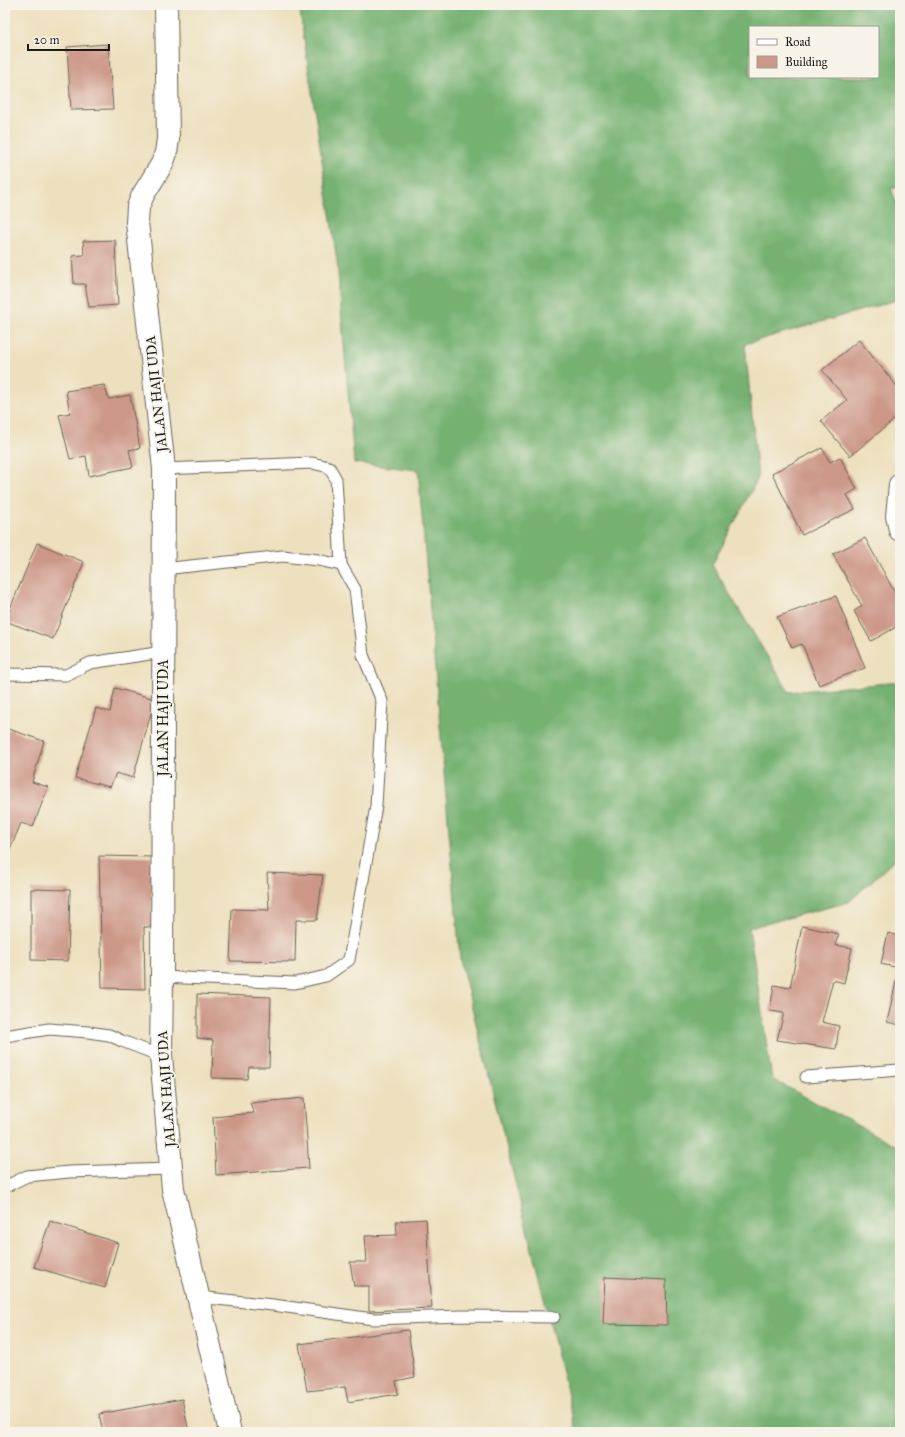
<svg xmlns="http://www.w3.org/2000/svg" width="905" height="1437" font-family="'IM FELL Great Primer',serif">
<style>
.forest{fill:#74b171;stroke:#486646;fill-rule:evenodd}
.building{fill:#cc9787}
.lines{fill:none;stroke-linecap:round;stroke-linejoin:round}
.service-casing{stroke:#656155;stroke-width:13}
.minor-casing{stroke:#656155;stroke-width:24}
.service{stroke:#fff;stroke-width:11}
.minor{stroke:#fff;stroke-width:22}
.labels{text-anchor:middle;stroke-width:3.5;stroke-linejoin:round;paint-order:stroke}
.street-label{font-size:14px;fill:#1c1c1c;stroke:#f7f3e8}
</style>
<rect width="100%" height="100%" fill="#f7f3e8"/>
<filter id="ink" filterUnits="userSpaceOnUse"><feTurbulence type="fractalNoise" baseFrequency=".025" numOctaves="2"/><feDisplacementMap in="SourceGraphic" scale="8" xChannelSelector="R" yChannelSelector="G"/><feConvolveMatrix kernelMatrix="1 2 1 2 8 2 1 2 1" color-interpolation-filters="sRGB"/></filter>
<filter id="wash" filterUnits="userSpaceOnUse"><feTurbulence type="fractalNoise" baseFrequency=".012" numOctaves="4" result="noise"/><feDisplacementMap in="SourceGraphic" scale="16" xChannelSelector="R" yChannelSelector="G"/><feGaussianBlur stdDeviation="0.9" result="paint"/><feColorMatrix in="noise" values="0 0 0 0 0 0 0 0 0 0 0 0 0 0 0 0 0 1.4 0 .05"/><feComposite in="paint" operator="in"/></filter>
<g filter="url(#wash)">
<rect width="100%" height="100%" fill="#ede0be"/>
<path class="forest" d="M299,5H900V188H891L900,212V299L745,344L758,478L712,565L789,692L900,682V855L849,902L749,928L772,1079L900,1148V1432H577L460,959L418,470L354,463L337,261ZM750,27H878V77H750Z"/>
<g id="blocks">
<g class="building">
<path d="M108,44L113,109L71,110L67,47Z"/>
<path d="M115,240L118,305L89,307L85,284H74L72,256L84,255L83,241Z"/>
<path d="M859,340L900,390V415L850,456L821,421L847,400L822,370Z"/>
<path d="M104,385L109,399L130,395L140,448L129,450L133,467L89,476L86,456L70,459L59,415L70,413L66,391Z"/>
<path d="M822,448L830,462L840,457L857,489L847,495L855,509L802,535L772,473Z"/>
<path d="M865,538L900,602V625L871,641L854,611L862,606L833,554Z"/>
<path d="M37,543L84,562L53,639L5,621Z"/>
<path d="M836,596L865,668L819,685L802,644L792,648L777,617Z"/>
<path d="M115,688L155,699L133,778L116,773L110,787L75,778L96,708L110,712Z"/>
<path d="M8,729L44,741L32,782L48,787L33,827L21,823L9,852L5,851V737Z"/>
<path d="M99,856L152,857V927H144L145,989L102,988Z"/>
<path d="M267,873L323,875L317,920H296L295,962L230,961L232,909L269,910Z"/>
<path d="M31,889L70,890L68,961L31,960Z"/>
<path d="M802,926L839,934L835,945L852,948L844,983L833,980L822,1022L839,1026L836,1049L777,1040L784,1013L770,1011L774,985L790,988Z"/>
<path d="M888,933L900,936V1025L887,1022L899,968L881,964Z"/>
<path d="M197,994L271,997L269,1067H249L247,1079L212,1078L213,1040L197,1038Z"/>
<path d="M304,1098L309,1168L216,1175L213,1117L254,1113L250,1103Z"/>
<path d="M426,1219L432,1308L369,1311V1286H354L350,1262H367L365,1236L397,1235L396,1221Z"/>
<path d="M50,1221L118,1243L105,1288L34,1267Z"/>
<path d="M605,1277L666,1280L667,1325L603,1324Z"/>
<path d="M408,1330L415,1377L396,1381L398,1394L348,1402L345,1387L307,1391L299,1344Z"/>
<path d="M182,1399L189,1432H103L99,1414Z"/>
</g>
</g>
</g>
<g filter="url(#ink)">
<use href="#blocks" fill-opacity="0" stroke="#656155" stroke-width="1"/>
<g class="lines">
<g class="service-casing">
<g id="service">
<path d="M164,469L312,463L329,467L336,479L341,565"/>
<path d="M5,674L66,675L90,663L163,652"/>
<path d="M162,977L295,983L326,976L349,960L376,806L382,701L363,655L355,589L341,565L318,560L283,556L163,569"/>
<path d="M5,1036L49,1029L88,1032L109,1035L122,1041L161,1056"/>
<path d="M806,1077L900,1070"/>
<path d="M5,1187L27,1176L69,1172L172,1169"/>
<path d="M198,1297L273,1305L373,1319L461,1316L554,1317"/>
</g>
</g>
<g class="minor-casing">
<g id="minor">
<path d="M166,5L168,139L166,153L162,164L143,195L138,207L137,222L164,469L162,977L161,1056L173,1189L230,1432"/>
<path d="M900,485L897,516L900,530"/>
</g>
</g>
<use href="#service" class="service"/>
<use href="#minor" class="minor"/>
</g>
</g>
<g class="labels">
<g class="street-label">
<text transform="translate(156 394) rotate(-96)" y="5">JALAN HAJI UDA</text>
<text transform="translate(163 718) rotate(-90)" y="5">JALAN HAJI UDA</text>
<text transform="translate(166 1089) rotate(-94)" y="5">JALAN HAJI UDA</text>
</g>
</g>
<rect width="905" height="1437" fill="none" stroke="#f7f3e8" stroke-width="20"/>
<rect x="749" y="26" width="130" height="52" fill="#f7f3e8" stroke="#9f9d96"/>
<rect x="757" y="39" width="20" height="6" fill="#ffffff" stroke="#9f9d96"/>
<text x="785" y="46" font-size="12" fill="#1c1c1c">Road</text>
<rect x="757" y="56" width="20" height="12" fill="#cc9787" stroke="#9f9d96"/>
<text x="785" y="66" font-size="12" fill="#1c1c1c">Building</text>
<path d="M28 44v6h81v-6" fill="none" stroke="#1c1c1c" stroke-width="2"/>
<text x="34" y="44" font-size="12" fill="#1c1c1c" stroke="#f7f3e8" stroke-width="3" paint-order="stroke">20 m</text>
</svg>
